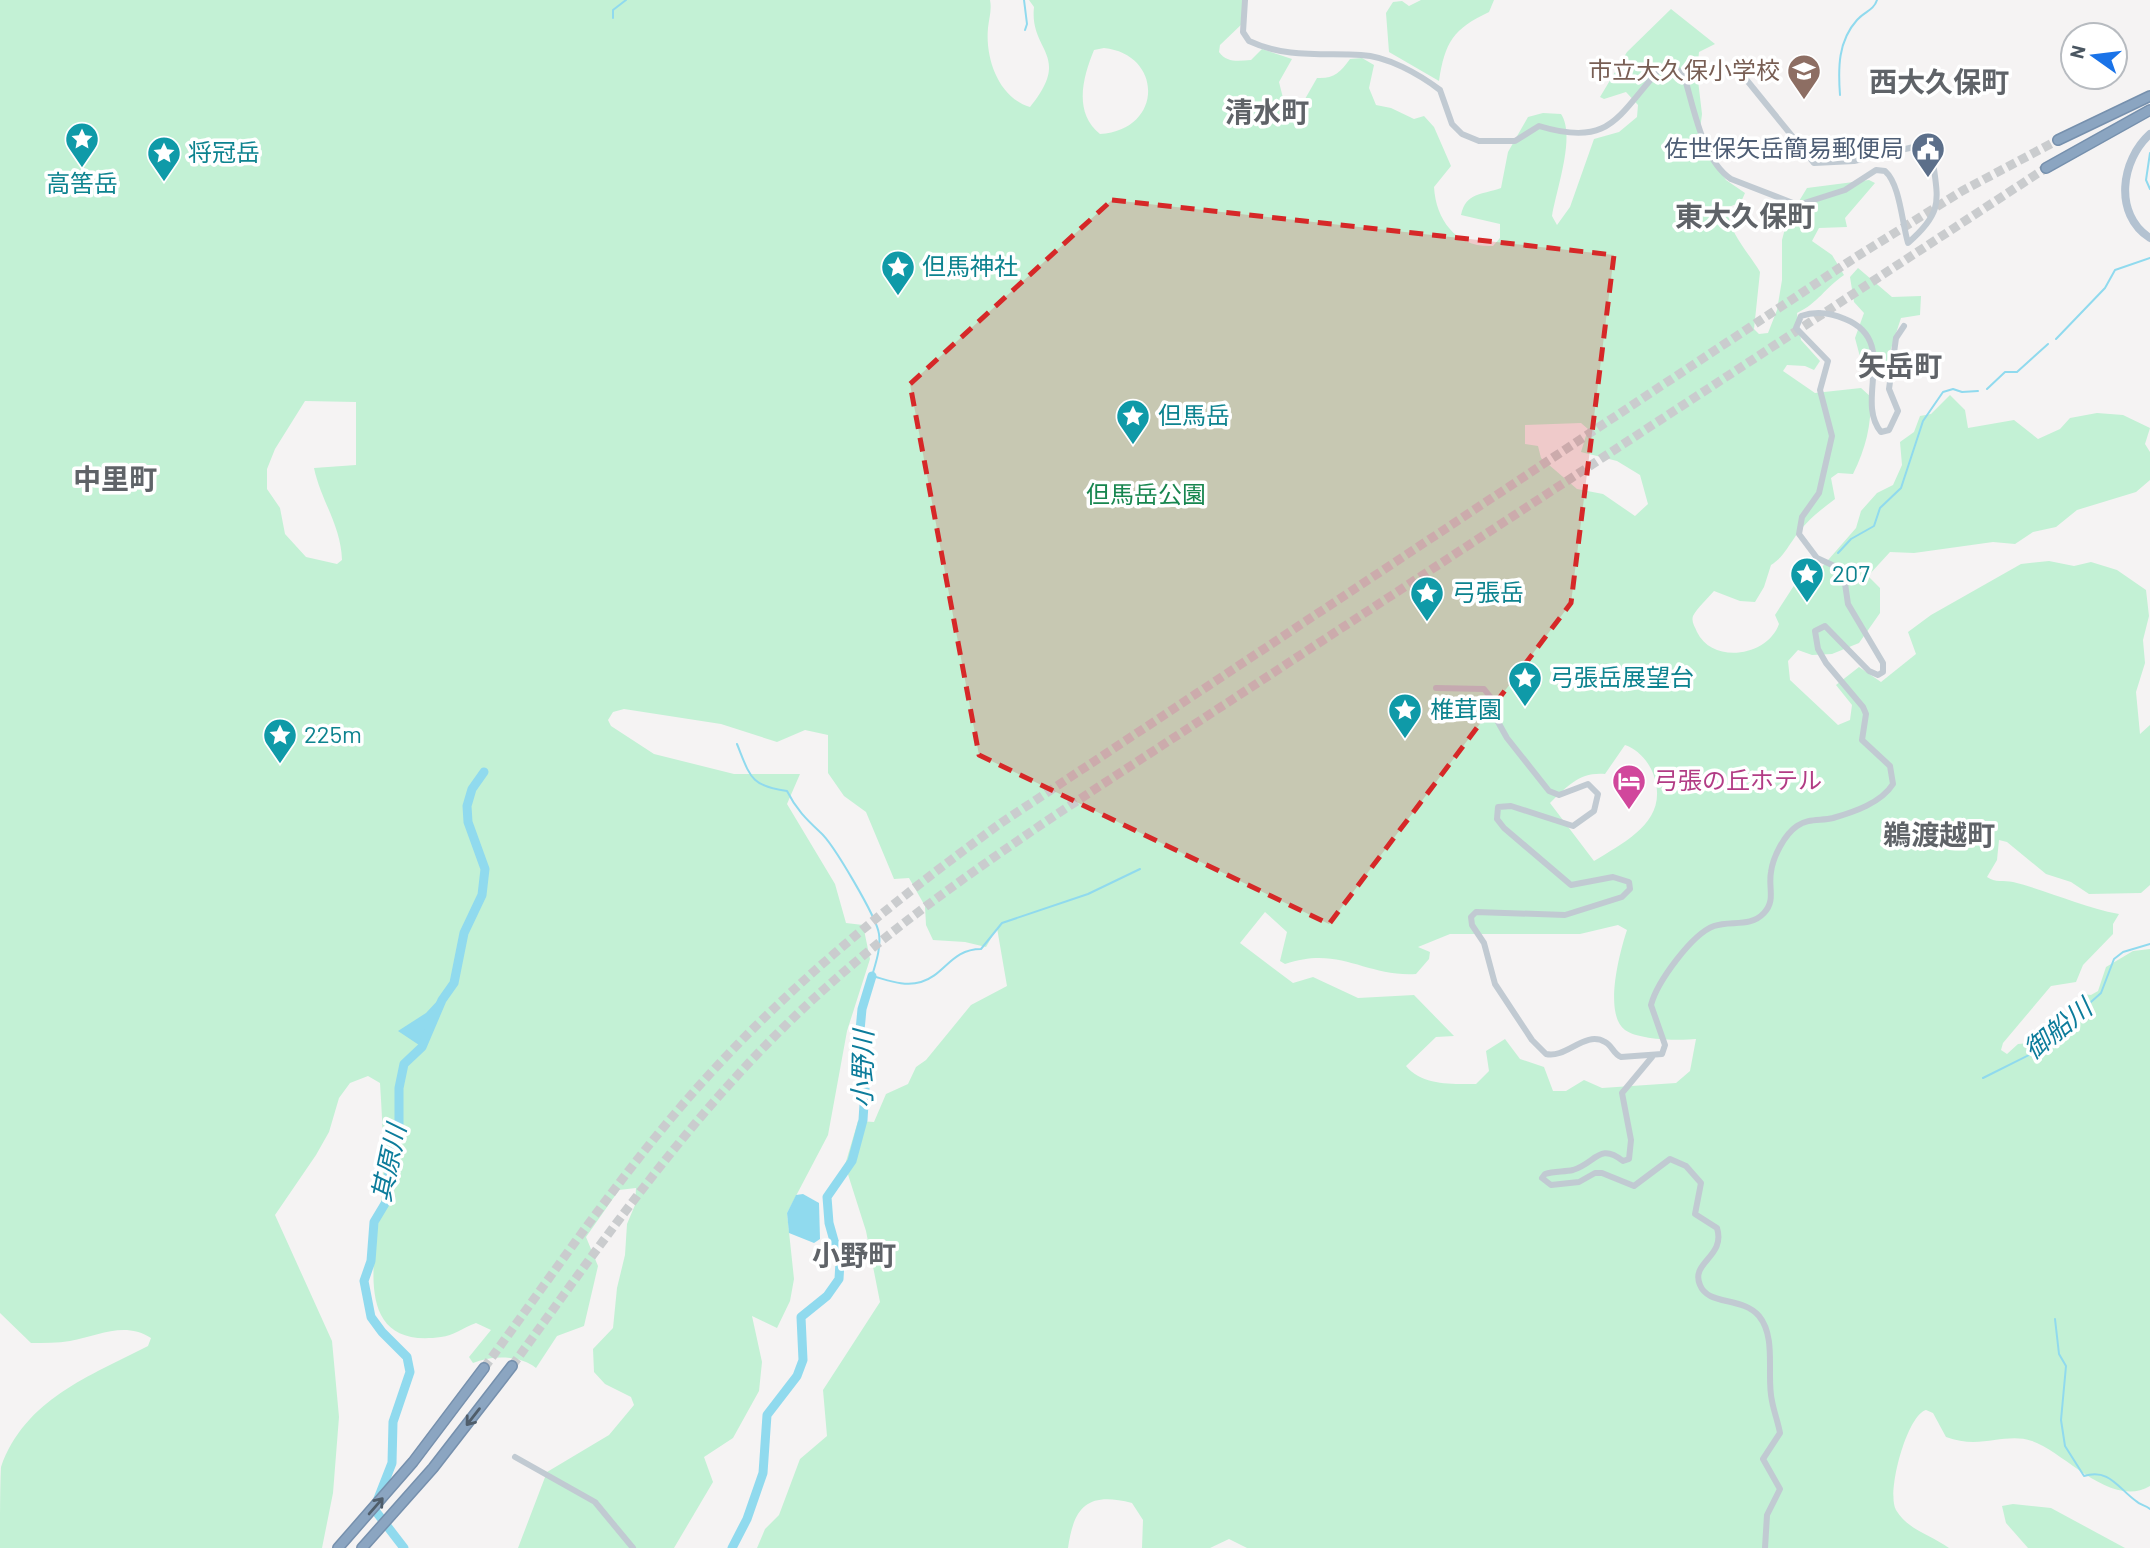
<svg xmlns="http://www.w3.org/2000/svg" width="2150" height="1548" font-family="Barlow,'Noto Sans JP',sans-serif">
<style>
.green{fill:#c3f1d5;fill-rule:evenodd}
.water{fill:#90daee}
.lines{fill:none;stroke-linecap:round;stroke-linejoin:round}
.stream{stroke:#90daee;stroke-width:2}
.river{stroke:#90daee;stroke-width:9}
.motorway-tunnel{stroke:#caccce;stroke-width:9;stroke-dasharray:9 4.5;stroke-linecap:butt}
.motorway-casing{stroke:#7690ad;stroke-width:12}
.tertiary{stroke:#c1cad2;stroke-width:6}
.primary{stroke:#b3c2d1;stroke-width:8}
.motorway{stroke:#8ba5c1;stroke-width:9}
.oneway{stroke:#505e6b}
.marked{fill:#d62828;fill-opacity:0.2;stroke:#d62828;stroke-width:5;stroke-dasharray:14 9;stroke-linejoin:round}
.labels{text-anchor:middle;stroke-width:7;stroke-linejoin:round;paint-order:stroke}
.education-label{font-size:24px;fill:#785e54;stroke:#fff;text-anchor:end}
.service-label{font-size:24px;fill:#4e5e75;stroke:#fff;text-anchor:end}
.culture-label{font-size:24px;fill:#0d838f;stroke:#fff;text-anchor:start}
.park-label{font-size:24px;fill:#17864f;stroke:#fff}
.hotel-label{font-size:24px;fill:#b23c85;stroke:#fff;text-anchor:start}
.water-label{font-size:26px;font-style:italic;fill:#0c7c9b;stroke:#fff}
.quarter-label{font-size:28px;font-weight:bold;fill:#5f6368;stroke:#fff}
</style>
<rect width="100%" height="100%" fill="#f5f3f3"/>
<g class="green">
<path d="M0,0H990C992,10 989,18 988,28C985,59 999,98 1030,107C1073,54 1029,52 1034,7L1029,0H1242L1244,22L1220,45L1219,52C1227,63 1238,61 1251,60L1262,49L1292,59L1279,82L1285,106L1305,99L1317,78C1333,79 1340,73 1350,59L1362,58L1374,65L1369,88L1376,105L1391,108L1414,119L1424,116L1434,127L1451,166L1434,187C1436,221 1457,248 1493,246L1500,238V224L1461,215C1466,192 1482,195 1501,188L1508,152L1528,117L1543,113L1561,114C1576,136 1556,190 1552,216L1557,225L1570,207L1594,139L1619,132L1637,117L1638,105L1626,92L1604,99L1600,97L1627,52L1671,9L1715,44L1699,52L1697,72L1702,114L1699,138L1726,180L1745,193L1741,202L1729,207C1724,228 1750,254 1760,272L1754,329L1759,334L1768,333L1777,310L1782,280V240L1787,221L1807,188L1869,180L1875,183L1845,218L1847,227L1819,228L1812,241L1832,255L1844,275C1825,288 1818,303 1797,313L1801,340L1820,361L1814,370L1805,366L1787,365L1783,371L1815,393L1861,388L1871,397C1871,426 1866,448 1853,474L1838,473L1831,478L1835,499C1819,511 1804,523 1793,540C1785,551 1783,557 1771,565L1764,587L1755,602L1740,601L1714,591C1708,598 1697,608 1693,616C1691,622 1695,627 1697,632C1713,665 1768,656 1779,624L1775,615L1808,564L1822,567L1856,528L1861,511L1877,493L1893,485L1902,465L1900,442L1914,432L1920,416L1931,414L1950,395L1965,410L1968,428L2014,420L2038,439L2060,429L2070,418L2097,413L2123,415L2150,428L2145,444L2150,452V480L2136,492L2077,510L2056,527L2033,532L2015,544L1993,542L1914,553L1890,552L1868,576L1880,588V613L1859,643L1832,654L1812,655L1798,650L1788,661L1790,680L1838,725L1850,720L1852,705L1836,685L1859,667L1881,682L1916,654L1908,632L1931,615L2021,564L2049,561L2074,566L2091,562L2117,570L2146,590L2149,616L2143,640L2145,663L2136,692L2140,734L2150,725V885L2141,893L2089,894L2071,882L2046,874L2007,842L1999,840L1997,860L1987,877C1995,883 2004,880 2013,882C2049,891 2082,907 2119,914L2113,924V934L2083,965L2076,982L2051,986L2003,1043L2001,1050L2007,1054L2018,1044L2041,1042L2082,994L2091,995L2098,991L2106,967L2133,951L2150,949V1486C2111,1509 2066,1453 2032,1441C2005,1432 1980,1450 1946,1437L1933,1413L1926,1410C1907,1415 1886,1493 1896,1510C1908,1530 1931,1535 1949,1548H1247L1229,1539L1210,1548H1142L1143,1520L1132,1503C1089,1492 1074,1505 1068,1548H757L765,1529L779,1515L800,1459L827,1436L823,1390L880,1302L866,1231L845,1165L858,1121L874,1122L886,1094L908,1084L916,1067L926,1060L971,1005L1007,986L997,928L986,947L965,942L933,940L926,925L925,906L909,878L894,879L866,812L844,796L828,773V735L805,730L777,742L721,724L624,709L613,712L608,720L611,726L654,754L734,774H800L787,804L835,884L846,923L863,925L870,959L847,1031L828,1135L787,1213L794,1279L790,1301L777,1328L752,1316L762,1362L759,1391L733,1438L704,1457L713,1482L674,1548H518L547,1472L609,1435L634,1405L631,1397L605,1384L594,1372L593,1349L613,1328L617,1288L625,1255L627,1224L635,1205L636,1188L619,1190L586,1237L598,1266L584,1326L557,1336L536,1368C520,1355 492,1355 473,1363L469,1357L491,1330L476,1323C464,1327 453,1336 441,1337C341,1351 381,1236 383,1180C384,1148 382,1115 380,1083L368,1076L350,1083L339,1098L329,1132L316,1155L275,1215L332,1341L339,1417L333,1493L322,1548H0C0,1527 0,1485 1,1467C25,1399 90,1376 148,1346L151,1338C124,1321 99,1336 70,1341C58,1343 44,1343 31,1343L0,1313ZM1104,48C1163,54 1164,130 1100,134C1073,112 1083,77 1094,50ZM305,401L356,402V465L314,468C321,501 341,525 342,560L337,564L306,557L285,534L280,508L267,489V469L275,449ZM1581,423L1588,429L1581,452L1617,461L1640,475L1648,504L1635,516L1603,494L1577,489L1541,458L1538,446L1525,444V425ZM1625,745C1638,749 1650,763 1654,776C1669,821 1626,841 1594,861L1550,803C1568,786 1579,772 1605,774ZM1265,912L1287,932L1280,961L1285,964C1340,945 1365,977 1416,974L1429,959L1430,952L1418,947L1450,934H1580L1618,925L1627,930C1620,951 1603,1014 1625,1030C1639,1040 1679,1041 1696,1039L1690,1071L1676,1083L1602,1088L1584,1080L1566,1091H1553L1544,1067L1520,1059L1505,1039L1486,1051L1489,1071L1476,1084C1453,1084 1422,1086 1406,1066L1436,1037L1454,1036L1414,995L1358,998L1313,977L1293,983L1240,943Z"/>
<path d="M1421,0H1494L1489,12C1453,29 1445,42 1439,81L1389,52L1386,13L1393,2L1402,1L1409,6Z"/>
<path d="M1858,268L1892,297L1921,296L1920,315L1901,318L1886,364L1863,368L1855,338L1864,313L1854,302L1850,277Z"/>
<path d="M2013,1504L2051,1508L2125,1548H2028L2006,1523L2002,1506Z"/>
</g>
<g class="water">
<path d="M440,998L442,1000L422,1047L398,1031L426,1013Z"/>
<path d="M803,1194L819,1203L820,1239L814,1243L789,1233L787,1213L796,1195Z"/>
</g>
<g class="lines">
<g class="stream">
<path d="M1024,0L1027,24L1025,30"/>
<path d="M613,18V10L626,0"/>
<path d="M1840,95C1838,68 1838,41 1857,20C1864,12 1874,10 1877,0"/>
<path d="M2150,153L2146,180L2150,189"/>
<path d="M2056,339L2105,288L2115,270L2150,258"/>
<path d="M1987,389L2005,372H2017L2048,344"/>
<path d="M1838,553L1851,539L1874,526L1880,508L1901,488L1923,421L1943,392L1953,389L1962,392L1978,391"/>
<path d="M737,744C750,776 750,786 787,791C796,809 806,819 820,832C833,843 877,918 879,934C881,948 876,962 872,976C888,980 904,987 921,982C945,975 951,949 981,949L1002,923L1088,894L1140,869"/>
<path d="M1983,1078L2035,1052L2101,993L2114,959L2123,952L2150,944"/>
<path d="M2055,1319L2059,1354L2066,1366L2061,1420L2065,1446L2084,1476C2109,1468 2118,1488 2136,1501C2140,1505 2145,1505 2150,1509"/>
</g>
<g class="river">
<path d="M404,1548L374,1509L392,1463L393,1422L410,1372L407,1357L382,1332L371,1317L364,1281L371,1261L374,1222L386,1202L390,1187L388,1165L399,1134V1088L404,1064L422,1047L442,1000L454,983L464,933L482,895L485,869L468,822L467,806L472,789L484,772"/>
<path d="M732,1548L747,1519L763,1473L767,1415L797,1376L803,1360L801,1317L827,1296L839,1279L840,1262L829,1223L827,1197L852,1161L863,1120L865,1088L859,1041L862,1009L872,976"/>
</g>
<g class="motorway-tunnel">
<path d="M512,1366C598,1248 680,1129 785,1026C867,945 961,879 1057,814L2046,168"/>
<path d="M484,1368C556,1270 625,1167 707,1077C795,980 895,900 1001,823L1856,257L1962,191L2058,140"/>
</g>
<g class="motorway-casing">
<g id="motorway">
<path d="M2058,140L2150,96"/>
<path d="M2046,168L2150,110"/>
<path d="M338,1548L413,1462L484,1368"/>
<path d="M362,1548L433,1468L512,1366"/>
</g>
</g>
<g class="tertiary">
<path d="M1245,0L1243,32L1249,41C1285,58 1323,53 1361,55C1387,56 1419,74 1440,90L1452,124L1462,134L1479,141H1515L1539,126C1611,148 1617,116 1660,69L1675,67L1684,76C1694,107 1702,160 1731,179L1798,205L1845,190L1876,170L1885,171C1900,184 1902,223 1908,243C1946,210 1937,199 1932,153L1918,146L1854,161L1814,163L1745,78V70"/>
<path d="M1436,688L1484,689L1492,699L1498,722L1507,738L1549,791L1559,795L1588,784L1598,794L1594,811L1573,826L1511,806L1498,807L1497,819L1504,828L1571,885L1613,877L1629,882L1630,889L1622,897L1565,915L1476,912L1471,917L1472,925L1484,943L1495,984L1532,1040L1546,1054C1566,1059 1585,1030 1605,1042C1612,1045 1613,1054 1621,1057L1662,1054L1665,1045L1651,1005C1657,982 1692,934 1714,926C1731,920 1750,928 1764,913C1776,900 1768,888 1771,872C1773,857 1784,835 1797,826C1808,818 1821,821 1833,818C1854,812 1881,803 1893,784L1890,766L1862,740L1866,714L1863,707L1826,663L1818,649L1815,631L1825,626L1869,671L1878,675L1883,672V663L1848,604L1843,570L1817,558L1799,534L1802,517L1819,493L1832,436L1820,390L1828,361L1796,328L1801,316C1815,311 1831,313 1845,319C1900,341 1854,400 1881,432L1889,430L1898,411L1889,389L1896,338L1904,326"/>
<path d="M1652,1057L1622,1093L1631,1140L1629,1159L1623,1161C1599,1142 1596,1163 1573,1170C1564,1172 1554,1171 1545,1174L1542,1178L1551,1185L1579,1182L1595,1173H1602L1634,1186L1670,1159L1686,1166L1701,1183L1695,1214L1717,1228C1726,1257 1690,1262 1700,1285C1708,1306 1742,1296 1759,1316C1777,1338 1766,1376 1772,1401C1774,1412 1778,1422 1780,1433L1763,1459L1780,1489L1767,1515L1765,1548"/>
<path d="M515,1457L595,1502L633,1548"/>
</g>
<path class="primary" d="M2150,134C2121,160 2113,214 2150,238"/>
<use href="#motorway" class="motorway"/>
</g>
<defs><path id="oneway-shaft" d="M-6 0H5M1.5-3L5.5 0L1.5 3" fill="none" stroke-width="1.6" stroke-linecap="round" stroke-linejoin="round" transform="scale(1.75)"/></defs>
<g class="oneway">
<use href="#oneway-shaft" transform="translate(473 1417) rotate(128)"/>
<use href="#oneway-shaft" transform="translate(376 1506) rotate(-49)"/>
</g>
<path class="marked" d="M1112,200L1614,255L1571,603L1329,924L979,755L910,384Z"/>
<defs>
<g id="school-pin" transform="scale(1.75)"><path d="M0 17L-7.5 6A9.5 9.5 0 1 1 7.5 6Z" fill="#8d6e63" stroke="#fff"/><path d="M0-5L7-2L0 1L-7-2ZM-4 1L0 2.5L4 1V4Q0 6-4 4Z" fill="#fff"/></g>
<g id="sight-pin" transform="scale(1.75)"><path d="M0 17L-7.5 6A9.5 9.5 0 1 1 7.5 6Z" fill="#0f9aa8" stroke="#fff"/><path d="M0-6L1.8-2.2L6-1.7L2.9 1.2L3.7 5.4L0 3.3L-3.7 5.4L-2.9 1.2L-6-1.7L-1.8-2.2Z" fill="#fff"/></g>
<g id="civic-pin" transform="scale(1.75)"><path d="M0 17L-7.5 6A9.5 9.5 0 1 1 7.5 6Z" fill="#5c6f8a" stroke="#fff"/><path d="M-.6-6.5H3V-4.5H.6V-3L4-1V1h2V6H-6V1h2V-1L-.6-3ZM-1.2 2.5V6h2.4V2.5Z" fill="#fff"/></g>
<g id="hotel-pin" transform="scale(1.75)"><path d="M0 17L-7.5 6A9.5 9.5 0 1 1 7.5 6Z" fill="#d1479c" stroke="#fff"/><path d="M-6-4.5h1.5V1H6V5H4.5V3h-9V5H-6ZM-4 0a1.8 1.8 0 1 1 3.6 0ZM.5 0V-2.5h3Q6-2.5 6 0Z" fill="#fff"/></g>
</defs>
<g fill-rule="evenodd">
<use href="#school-pin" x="1804" y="71"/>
<use href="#sight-pin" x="82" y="139"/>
<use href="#civic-pin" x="1928" y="149"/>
<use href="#sight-pin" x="164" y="153"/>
<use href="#sight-pin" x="898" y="267"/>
<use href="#sight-pin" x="1133" y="416"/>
<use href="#sight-pin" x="1807" y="574"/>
<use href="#sight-pin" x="1427" y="593"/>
<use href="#sight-pin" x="1525" y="678"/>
<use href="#sight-pin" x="1405" y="710"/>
<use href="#sight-pin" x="280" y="735"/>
<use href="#hotel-pin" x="1629" y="781"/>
</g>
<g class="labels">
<g class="education-label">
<text x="1780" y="79">市立大久保小学校</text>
</g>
<g class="service-label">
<text x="1904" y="157">佐世保矢岳簡易郵便局</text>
</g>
<g class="culture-label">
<text x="188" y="161">将冠岳</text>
<text x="82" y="192" text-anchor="middle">高筈岳</text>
<text x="922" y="275">但馬神社</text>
<text x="1158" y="424">但馬岳</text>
<text x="1832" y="582">207</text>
<text x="1452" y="601">弓張岳</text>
<text x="1550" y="686">弓張岳展望台</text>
<text x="1430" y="718">椎茸園</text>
<text x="304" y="743">225m</text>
</g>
<g class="park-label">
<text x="1146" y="503">但馬岳公園</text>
</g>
<g class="hotel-label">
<text x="1654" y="789">弓張の丘ホテル</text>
</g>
<g class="water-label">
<text transform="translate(2058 1029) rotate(-39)" y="9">御船川</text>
<text transform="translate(863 1069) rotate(-89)" y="9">小野川</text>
<text transform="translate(389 1163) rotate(-78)" y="9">其原川</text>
</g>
<g class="quarter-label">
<text x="1939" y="92">西大久保町</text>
<text x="1267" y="122">清水町</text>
<text x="1745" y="226">東大久保町</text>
<text x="1900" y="376">矢岳町</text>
<text x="115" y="489">中里町</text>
<text x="1939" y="845">鵜渡越町</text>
<text x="854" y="1265">小野町</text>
</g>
</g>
<g transform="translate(2094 56) rotate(284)"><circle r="33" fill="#ffffff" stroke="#b7bbc0" stroke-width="2"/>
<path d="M0-5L12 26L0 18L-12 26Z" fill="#1a73e8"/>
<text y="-10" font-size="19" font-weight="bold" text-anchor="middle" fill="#4a5661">N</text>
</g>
</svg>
